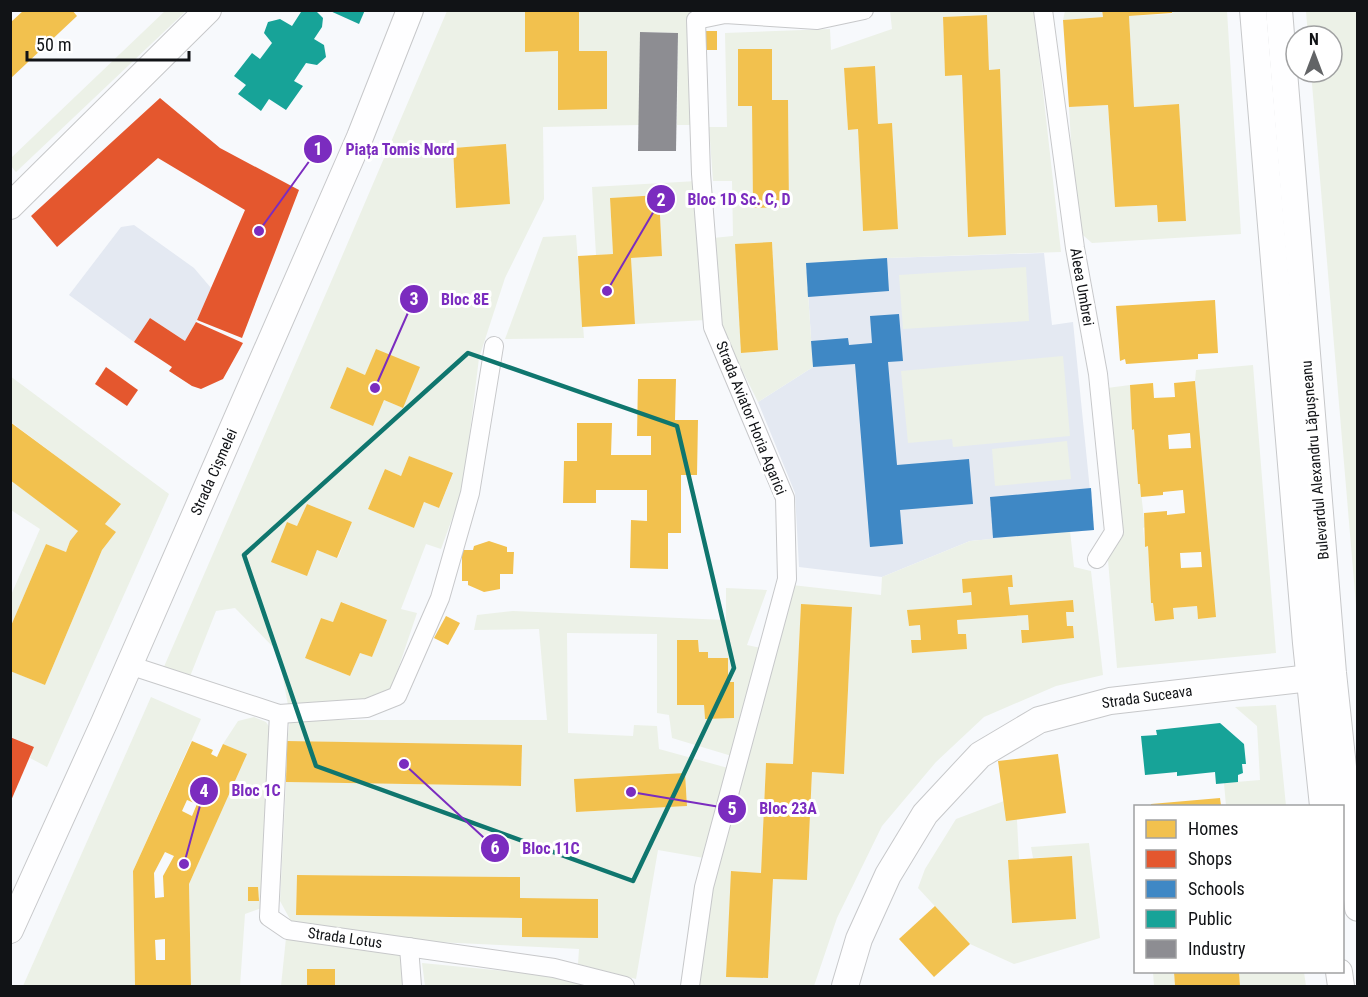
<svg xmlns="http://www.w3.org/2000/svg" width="1368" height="997" font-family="'Roboto Condensed',sans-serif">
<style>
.built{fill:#e4e9f2}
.green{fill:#ecf1e7;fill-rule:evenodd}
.homes{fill:#f2c14e;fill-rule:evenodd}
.shops{fill:#e4572e}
.schools{fill:#3f88c5}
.public{fill:#17a398}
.industry{fill:#8d8d92}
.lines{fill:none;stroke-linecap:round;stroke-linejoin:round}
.street-casing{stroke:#c7c8ca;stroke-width:20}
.secondary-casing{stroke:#c7c8ca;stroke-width:28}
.street{stroke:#fefeff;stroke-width:18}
.secondary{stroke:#fefeff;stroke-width:26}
.marked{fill:none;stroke:#0f766e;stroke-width:4.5;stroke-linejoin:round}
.labels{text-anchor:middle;stroke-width:6;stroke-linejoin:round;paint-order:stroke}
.street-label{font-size:15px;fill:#111316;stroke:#fff}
.leader{fill:none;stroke:#7b2cbf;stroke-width:2}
.callout-dot{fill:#7b2cbf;stroke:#fff;stroke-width:2}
.mark-label{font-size:18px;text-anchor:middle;font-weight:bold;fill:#fff}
.callout-label{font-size:16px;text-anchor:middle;font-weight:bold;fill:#7b2cbf;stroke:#fff;stroke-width:6;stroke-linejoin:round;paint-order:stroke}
</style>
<rect width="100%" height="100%" fill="#f7f9fc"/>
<g class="built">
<path d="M134,225L194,268L211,288L197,320L185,341L150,318L134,342L69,295L121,227Z"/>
<path d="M1044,253L1052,325L1073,322L1094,530L970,541L882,577L799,567L795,493L758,402L813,367L806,263L887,258Z"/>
</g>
<g class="green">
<path d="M165,11H186L16,172L11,166V158Z"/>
<path d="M447,11H525L526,51H558L559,110L607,109V51H579V11H691L694,125H677L678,33L641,32L639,125L543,127L544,199L505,278L479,358L463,489L441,549L426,544L401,609L417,613L390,693L369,701L288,705L278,652L235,608L216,611L189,679L163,669L337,268ZM506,145L510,204L456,208L453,148ZM347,368L365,375L403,408L384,400ZM409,456L453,474L439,508L424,502L414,528L368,509L385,469L401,476ZM307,504L352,522L338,558L317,550L306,576L287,522L297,526ZM342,602L387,620L372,657L360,653L350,676L305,658L321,618L333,622Z"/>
<path d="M890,11H1034L1061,252L887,258L806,263L813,367L758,402L721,328L713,238L733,236L732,181H713L709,127H727L725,33L830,29L831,50L892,29ZM987,15L989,70L999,69L1006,235L968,237L962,75L945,76L943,17ZM771,49L772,100H788L789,207L753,208L752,106H738V50ZM874,66L878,124H892L898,228L863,230L858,129L848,130L844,68ZM772,242L778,350L742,353Z"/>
<path d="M1065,11H1102L1103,17L1063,20Z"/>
<path d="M1172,11H1227L1241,234L1092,243L1076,229L1069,107L1108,105L1115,207L1157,205L1158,222L1186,221L1179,104L1134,107L1129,16L1172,14Z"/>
<path d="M1306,11H1357V617L1311,72H1332V36H1308Z"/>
<path d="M697,181L706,320L635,324L631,258L662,256L659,195L610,198L613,254L596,255L592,187Z"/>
<path d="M576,235L584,338L505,339L543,237Z"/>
<path d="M1026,267L1029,321L903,329L899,275Z"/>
<path d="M1063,356L1070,436L953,447L952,439L908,443L901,371Z"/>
<path d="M1253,365L1276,653L1117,668L1108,560L1122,529L1107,388L1130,385L1132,429H1134L1138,484H1140L1145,527L1143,528L1145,546H1148L1151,603H1153L1155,620L1172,619L1173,608L1197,606L1198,619L1215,617L1195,381L1196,370Z"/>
<path d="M10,376L169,494L47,767L30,758L34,747L11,737V671L45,685L102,550L116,532L105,524L120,504L11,422Z"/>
<path d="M1067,441L1071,479L995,486L992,449Z"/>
<path d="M11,480L78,531L70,541L66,552L46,544L10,628L11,595L40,529L11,510Z"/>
<path d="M1070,531L1074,567L1091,571L1103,675L1056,686L984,717L936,762L882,826L837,918L814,986H696L711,886L792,585L881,595L882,577L970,541ZM1012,575L1013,587H1008L1010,605L1073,600L1074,612H1066L1067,626H1073L1074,638L1022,642L1021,630H1029L1028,615L957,620L958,634H966L967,649L912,653V641L921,640L920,625L909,626L908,610L972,605L971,592L963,579ZM801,605L852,607L844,773L812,772L807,880L773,879L768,978L727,977L732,871L761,873L766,763L793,764Z"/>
<path d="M726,588L767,590L747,645L761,648L735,757L672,738L669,715L657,713V634L567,633L568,733L633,736L634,725L657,726L659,749L728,768L704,858L658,850L636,979L578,964L579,949L436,942L292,923L280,901L286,782L521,786L522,746L287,741L290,720H547L539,629L474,630L477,615L513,611L726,620ZM677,640H698L699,652H708V658H728V682L734,683V718L705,719L704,705H677ZM685,773L687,806L576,812L575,779ZM297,875L520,877V898L598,899V938L522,937V918L296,915Z"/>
<path d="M151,697L201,719L133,871L135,986H23Z"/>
<path d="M1276,705L1286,806H1226L1224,783L1260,780L1257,726L1235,707Z"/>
<path d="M254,717L266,722L270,728L264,907L245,914L240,986H191L189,884L246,754L223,744L238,721Z"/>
<path d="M1004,801L1017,820L1019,859L1008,861L1012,923L1076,919L1072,856L1033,858L1031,847L1089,843L1100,938L1014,964L970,944L918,888L925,869L956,819Z"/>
<path d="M286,938L405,955L409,986H335V969H307V986H281Z"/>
<path d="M422,963L557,976L594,986H425Z"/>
<path d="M1153,972H1174L1175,986H1154Z"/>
<path d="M1239,972H1304L1306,986H1240Z"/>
</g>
<g class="homes">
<path d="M24,10H72L77,16L10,79V23Z"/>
<path d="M525,10H579V51H607V109L558,110V51L525,52Z"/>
<path d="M1102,10H1172V13L1129,16L1134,107L1179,104L1186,221L1158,222L1157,205L1115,207L1108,105L1069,107L1063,20L1103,17Z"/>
<path d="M987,15L989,70L1000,69L1006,235L968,237L962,75L945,76L943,17Z"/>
<rect x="704" y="31" width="13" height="19"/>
<path d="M738,49H772V100H788L789,207L753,208L752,106H738Z"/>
<path d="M875,66L878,124L892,123L898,229L863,231L858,129L848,130L844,68Z"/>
<path d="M506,144L510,204L456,208L453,148Z"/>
<path d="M659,195L662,256L631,258L635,324L582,327L578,256L613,254L610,198Z"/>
<path d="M772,242L778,350L741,353L735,244Z"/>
<path d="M1215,300L1218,353L1198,354V359L1126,364L1125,359L1120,361L1116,306Z"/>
<path d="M376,349L420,367L403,408L384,400L373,426L330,408L347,367L365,375Z"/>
<path d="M638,379H676L675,420H698L697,475H681V533H668V569L630,568L631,520L647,521V490H596V503H563L564,461H577V423H612L611,455H651V436H637Z"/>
<path d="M1195,381L1216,617L1198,619L1197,606L1173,608L1174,619L1155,621L1153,603H1151L1148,546L1145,547L1144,513L1167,511V515L1185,513L1183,490L1163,492V495L1141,497L1140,484H1138L1134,429L1132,430L1130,385L1153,383L1154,398L1175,397L1174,383ZM1190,433L1191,448L1169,449L1168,435ZM1201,552L1202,567L1181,568L1180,553Z"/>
<path d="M10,422L121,504L105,524L116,532L102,550L45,685L10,671V628L46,544L66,552L70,541L78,531L10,480Z"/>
<path d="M409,456L453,473L439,508L424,502L414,528L368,509L385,469L401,476Z"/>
<path d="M307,504L352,522L337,558L317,550L307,576L271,562L287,522L297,526Z"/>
<path d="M489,541L507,547V552H514L513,574H500V589L484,592L468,585V581H462V550H473L474,546Z"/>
<path d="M1012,575L1013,587H1008L1010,605L1073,600L1074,612H1066L1067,626H1073L1074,638L1022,643L1021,630H1029L1028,615L957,620L958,634H966L967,649L912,653L911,640H921L920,625L909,626L907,610L972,605L971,592L963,593L962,579Z"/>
<path d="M341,602L387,620L372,657L360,653L350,676L305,658L321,618L333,622Z"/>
<path d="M801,604L852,607L844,774L812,772L807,880L773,879L768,978L726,977L731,871L761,873L766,763L793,764Z"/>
<path d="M446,616L460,623L448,645L434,638Z"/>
<path d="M677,640H698L699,652H708V658H728V682H734V718L705,719L704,705H677Z"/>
<path d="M192,741L213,750L211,754L217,757L223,744L247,754L189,884L191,986H135L133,871ZM187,800L197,804L192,816L182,811ZM165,852L174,856L163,876L164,897L155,898L154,873ZM165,939V960H156L155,940Z"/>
<path d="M287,741L522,745L521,786L286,782Z"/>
<path d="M1058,754L1066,813L1006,821L998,761Z"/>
<path d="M685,773L687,806L576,812L574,779Z"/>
<path d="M1220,798L1221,806H1151V804Z"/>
<path d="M1072,856L1076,919L1012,923L1008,860Z"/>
<path d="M297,875L520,877V898L598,899V938L522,937V918L296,915Z"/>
<path d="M248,887H258L259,901H248Z"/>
<path d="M935,906L970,944L934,977L899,939Z"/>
<rect x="307" y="969" width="28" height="17"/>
<path d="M1174,972H1239L1240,986H1175Z"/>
</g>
<g class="shops">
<path d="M160,98L220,148L299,190L242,338L197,320L245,210L158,158L57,247L31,216Z"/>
<path d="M150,318L185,341L196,322L243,343L223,379L201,389L192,386L169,371L172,367L134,342Z"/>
<path d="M106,367L138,390L127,406L95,384Z"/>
<path d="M10,737L34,747L10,803Z"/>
</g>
<g class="schools">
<path d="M887,258L889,291L808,297L806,263Z"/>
<path d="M899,314L903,361L888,362L897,465L969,459L973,504L900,510L903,544L870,547L855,364L813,367L811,341L848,338L849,345L872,343L870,316Z"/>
<path d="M1091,488L1094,530L993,538L990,497Z"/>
</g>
<g class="public">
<path d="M304,10H315L323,18L322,27L314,39L324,45L326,57L317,65L306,63L294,81L303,86L286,110L269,99L261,111L238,94L246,85L234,76L252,53L260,59L272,43L264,33L268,22L280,19L292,26L301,12Z"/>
<path d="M328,10H365L359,24Z"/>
<path d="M1220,723L1244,744L1246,764H1242L1243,773L1238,775V782L1216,784L1215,772L1177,776V772L1145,775L1141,736L1157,735L1156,730Z"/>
</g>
<path class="industry" d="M640,32L678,33L676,151H638Z"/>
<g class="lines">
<g class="street-casing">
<g id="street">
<path d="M1043,10L1075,248L1098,374L1114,532L1097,559"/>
<path d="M129,665L279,714L367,708L397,696L440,598L470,493L494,346"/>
<path d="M279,714L269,917L288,930L554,968L625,986"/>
<path d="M409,947L412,986"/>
<path d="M690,986L704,887L787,579L785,498L713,327L701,174L696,20L725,14L817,20L864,10"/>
</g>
</g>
<g class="secondary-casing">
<g id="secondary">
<path d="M1253,10L1306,643L1323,806"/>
<path d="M1279,10L1333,673L1358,908"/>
<path d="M10,206L208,10"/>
<path d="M10,930L104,723L360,137L410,10"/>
<path d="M1339,972L1341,986"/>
<path d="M845,986L859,939L888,875L925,814L980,755L1039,720L1110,701L1310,678"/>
</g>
</g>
<use href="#street" class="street"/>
<use href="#secondary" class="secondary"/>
</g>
<path class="marked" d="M468,353L677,426L734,668L633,881L316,766L244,555Z"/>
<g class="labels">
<g class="street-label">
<text transform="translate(1082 287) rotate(80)" y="5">Aleea Umbrei</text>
<text transform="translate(751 418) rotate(68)" y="5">Strada Aviator Horia Agarici</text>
<text transform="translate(1315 460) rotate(-95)" y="5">Bulevardul Alexandru Lăpușneanu</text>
<text transform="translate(214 472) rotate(-66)" y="5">Strada Cișmelei</text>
<text transform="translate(1147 697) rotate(-8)" y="5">Strada Suceava</text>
<text transform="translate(345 938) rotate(8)" y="5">Strada Lotus</text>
</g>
</g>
<path class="leader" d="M259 231L318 149M607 291L661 199M375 388L414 299M184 864L204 791M631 792L732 809M404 764L495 848"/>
<g class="callout-dot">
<circle cx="259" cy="231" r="6"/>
<circle cx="607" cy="291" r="6"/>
<circle cx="375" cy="388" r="6"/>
<circle cx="184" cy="864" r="6"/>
<circle cx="631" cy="792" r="6"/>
<circle cx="404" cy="764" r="6"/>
<circle cx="318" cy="149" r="15"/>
<circle cx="661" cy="199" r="15"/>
<circle cx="414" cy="299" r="15"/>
<circle cx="204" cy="791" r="15"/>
<circle cx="732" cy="809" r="15"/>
<circle cx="495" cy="848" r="15"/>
</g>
<g class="mark-label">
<text x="318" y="155">1</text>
<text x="661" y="206">2</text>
<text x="414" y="305">3</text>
<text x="204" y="797">4</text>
<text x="732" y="815">5</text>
<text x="495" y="854">6</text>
</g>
<g class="callout-label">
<text x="400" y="155">Piața Tomis Nord</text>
<text x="739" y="205">Bloc 1D Sc. C, D</text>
<text x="465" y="305">Bloc 8E</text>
<text x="256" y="796">Bloc 1C</text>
<text x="788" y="814">Bloc 23A</text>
<text x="551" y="854">Bloc 11C</text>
</g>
<rect width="1368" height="997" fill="none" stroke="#111316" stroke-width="24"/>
<rect x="1134" y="805" width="210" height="168" fill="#ffffff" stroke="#a0a1a2" stroke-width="1.5"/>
<rect x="1146" y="820" width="30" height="18" fill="#f2c14e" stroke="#a0a1a2" stroke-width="1.5"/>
<text x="1188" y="835" font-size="18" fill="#111316">Homes</text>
<rect x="1146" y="850" width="30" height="18" fill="#e4572e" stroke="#a0a1a2" stroke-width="1.5"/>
<text x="1188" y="865" font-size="18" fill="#111316">Shops</text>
<rect x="1146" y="880" width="30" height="18" fill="#3f88c5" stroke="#a0a1a2" stroke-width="1.5"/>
<text x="1188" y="895" font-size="18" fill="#111316">Schools</text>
<rect x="1146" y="910" width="30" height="18" fill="#17a398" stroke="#a0a1a2" stroke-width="1.5"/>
<text x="1188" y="925" font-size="18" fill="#111316">Public</text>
<rect x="1146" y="940" width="30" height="18" fill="#8d8d92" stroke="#a0a1a2" stroke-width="1.5"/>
<text x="1188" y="955" font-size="18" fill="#111316">Industry</text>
<g transform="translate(1314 54)"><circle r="28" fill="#ffffff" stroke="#a0a1a2" stroke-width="1.5"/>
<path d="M0-4.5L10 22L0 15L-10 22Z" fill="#626466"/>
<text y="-9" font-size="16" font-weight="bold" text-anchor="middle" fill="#111316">N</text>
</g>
<path d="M27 51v9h162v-9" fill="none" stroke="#111316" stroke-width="3"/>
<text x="36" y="51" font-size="18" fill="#111316" stroke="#ffffff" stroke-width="4.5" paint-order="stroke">50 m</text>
</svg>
